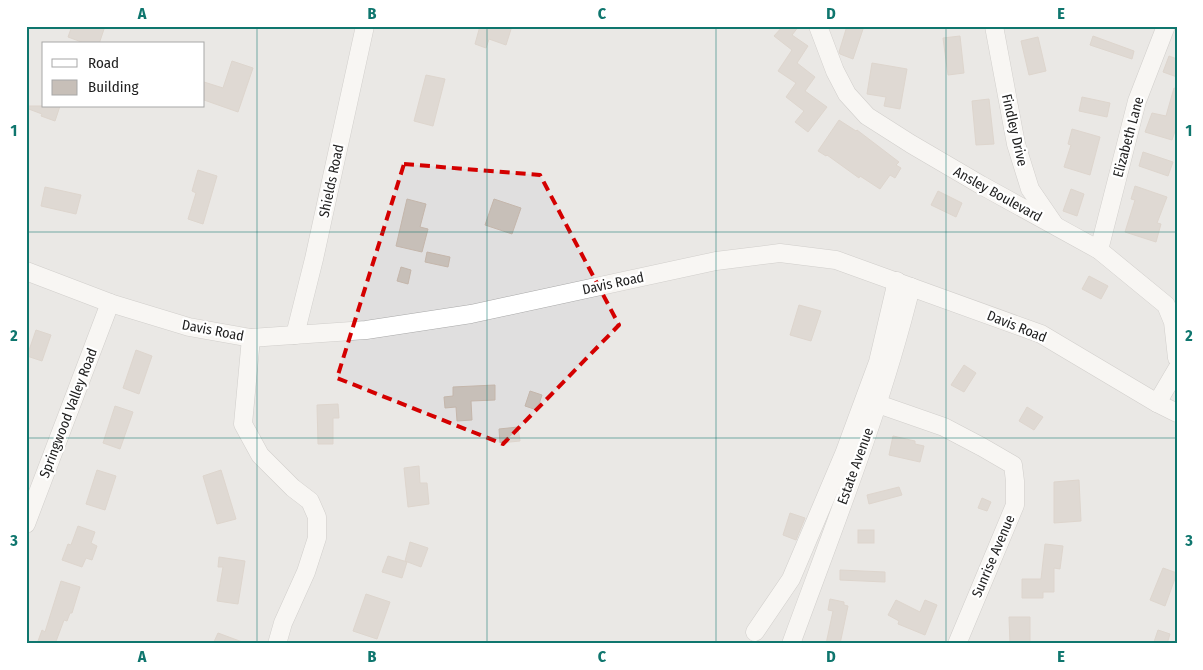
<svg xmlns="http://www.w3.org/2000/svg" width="1203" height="670" font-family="'Fira Sans Condensed',sans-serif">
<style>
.residential{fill:#e0dfdf;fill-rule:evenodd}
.building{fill:#c7bfb8;stroke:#c4b6ab}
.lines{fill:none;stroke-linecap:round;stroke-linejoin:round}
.minor-casing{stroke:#a9a9a9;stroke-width:19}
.minor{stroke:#fff;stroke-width:18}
.marked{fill:none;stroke:#d40000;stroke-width:4;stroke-dasharray:10 6;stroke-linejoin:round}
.grid{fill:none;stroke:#0f766e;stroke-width:1;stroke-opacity:0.55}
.labels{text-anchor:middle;stroke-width:4.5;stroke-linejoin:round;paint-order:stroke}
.street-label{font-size:14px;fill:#222;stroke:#fff}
.neatline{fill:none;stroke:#0f766e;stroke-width:2}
.grid-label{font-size:16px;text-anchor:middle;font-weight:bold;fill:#0f766e}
</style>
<rect width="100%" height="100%" fill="#f2efe9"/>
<path class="residential" d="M26,26H1177V644H26ZM44,44H204V106H44Z"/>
<g class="building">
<path d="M72,26H105L99,44H87L68,37Z"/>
<path d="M480,26H512L506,45L489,39L486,48L475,44Z"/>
<path d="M783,26H799L792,35L808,46L797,63L815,77L805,91L827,107L808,132L795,122L804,111L786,97L796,83L778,71L792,50L774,36Z"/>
<path d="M847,26H864L853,59L840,54L839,52Z"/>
<path d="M960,36L964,73L948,75L943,38Z"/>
<path d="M1093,36L1134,51L1132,59L1090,45Z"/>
<path d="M1038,37L1046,71L1029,75L1021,41Z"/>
<path d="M1169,56L1177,59V77L1163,72Z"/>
<path d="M232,61L253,68L238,112L204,100V82L223,88Z"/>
<path d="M872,63L907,69L900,109L884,106L886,97L867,94Z"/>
<path d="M426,75L445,79L433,126L414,121Z"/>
<path d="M1174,88L1177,89V125L1172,140L1145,132L1152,113L1166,116Z"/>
<path d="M1082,97L1110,103L1107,117L1079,111Z"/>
<path d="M989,99L994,144L976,145L972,101Z"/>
<path d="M26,106H60L55,121L41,116L42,114L26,108Z"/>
<path d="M839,120L856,131L857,130L899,162L896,165L901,168L895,178L890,175L880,189L860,176L859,178L827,155L826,156L818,151Z"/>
<path d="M1072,129L1100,137L1090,175L1064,167L1071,145L1068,144Z"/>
<path d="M1143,152L1173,162L1168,176L1139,166Z"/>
<path d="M198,170L217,176L203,224L188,219L196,193L192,191Z"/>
<path d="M1135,186L1167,197L1157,223L1161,224L1156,242L1125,232L1135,200L1131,199Z"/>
<path d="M45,187L81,195L76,214L41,206Z"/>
<path d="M1071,189L1084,194L1077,216L1063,211Z"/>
<path d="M938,191L962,203L956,217L931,205Z"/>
<path d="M407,199L426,204L420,227L428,229L422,252L396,246Z"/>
<path d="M494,199L521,208L512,234L485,225Z"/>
<path d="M427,252L450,257L448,267L425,262Z"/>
<path d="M401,267L411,270L408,284L397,281Z"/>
<path d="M1089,276L1108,286L1101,299L1082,289Z"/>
<path d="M799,305L821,311L811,341L790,335Z"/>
<path d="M36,330L51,335L42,361L27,356Z"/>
<path d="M136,350L152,356L139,394L123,388Z"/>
<path d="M964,365L976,373L964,392L951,385Z"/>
<path d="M495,385V400L471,401L472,420L457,421L456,407L445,408L444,397L453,396V387Z"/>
<path d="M530,391L542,395L537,410L525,406Z"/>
<path d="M338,404L339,418H333V444H318L317,405Z"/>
<path d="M115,406L133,412L120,449L103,443Z"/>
<path d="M1027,407L1043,417L1034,430L1019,421Z"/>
<path d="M518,427L520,441L500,443L499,429Z"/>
<path d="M893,436L915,441V444L924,446L920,462L889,455Z"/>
<path d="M419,466L420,483H427L429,504L408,507L404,468Z"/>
<path d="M97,470L116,476L105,510L86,504Z"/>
<path d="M221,470L236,519L217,524L203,476Z"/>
<path d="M1079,480L1081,521L1054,523V482Z"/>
<path d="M899,487L902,495L869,504L867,495Z"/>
<path d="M982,498L991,502L987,511L978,508Z"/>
<path d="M790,513L805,518L796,540L783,535Z"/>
<path d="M78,526L95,532L91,543L97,546L92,560L86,558L82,567L62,560L68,544L71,545Z"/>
<rect x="858" y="530" width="16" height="13"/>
<path d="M410,542L428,548L421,567L405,561Z"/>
<path d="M1045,544L1063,546L1060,569L1054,568V592H1043V598H1022V579H1041Z"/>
<path d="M388,556L407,562L402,578L382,572Z"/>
<path d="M219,557L245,561L238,604L217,601L223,567H218Z"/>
<path d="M1163,568L1177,573L1165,606L1150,600Z"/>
<path d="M840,570L885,572V582L840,580Z"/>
<path d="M61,581L80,587L72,613H70L67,621L64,620L55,644H37L42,630L45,632Z"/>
<path d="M366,594L390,602L377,639L353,631Z"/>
<path d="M830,599L844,602V605L848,606L840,644H826L833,611L828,610Z"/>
<path d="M896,600L920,612L925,600L937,605L925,635L898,624L899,621L888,615Z"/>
<path d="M1009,617H1030V644H1010Z"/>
<path d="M1158,630L1170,634L1167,644L1154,642Z"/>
<path d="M218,633L245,643L244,644H213Z"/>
</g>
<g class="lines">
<g class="minor-casing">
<g id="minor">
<path d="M818,26L835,71L847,94L867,116L911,144L981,185L1099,250L1166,305L1173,322L1177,358"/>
<path d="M994,26L1016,144L1030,189L1054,224"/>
<path d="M1099,250L1137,101L1166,26"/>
<path d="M26,271L110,303L189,327L251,338L366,330L471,314L716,261L780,253L836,260L1041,334L1157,403L1177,413"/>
<path d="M295,335L314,259L365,26"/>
<path d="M251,338L243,424L260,455L293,488L310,501L317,517V538L306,572L283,623L277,644"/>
<path d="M1157,403L1177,369"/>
<path d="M878,404L944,427L982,447L1013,465L1015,481V505L957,644"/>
<path d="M26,524L110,303"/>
<path d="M755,632L791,579L844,454L878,362L897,281"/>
<path d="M791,644C834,526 881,409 911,287"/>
</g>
</g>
<use href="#minor" class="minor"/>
</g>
<path d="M0 0H1203V670H0ZM404,164L540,175L619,325L503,444L337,378Z" fill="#f2efe9" fill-opacity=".55" fill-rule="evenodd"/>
<path class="marked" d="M404,164L540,175L619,325L503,444L337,378Z"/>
<path class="grid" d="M257,26V644M487,26V644M716,26V644M946,26V644M26,232H1177M26,438H1177"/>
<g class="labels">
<g class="street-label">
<text transform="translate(1015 130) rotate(77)" y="5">Findley Drive</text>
<text transform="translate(1128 137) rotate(-75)" y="5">Elizabeth Lane</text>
<text transform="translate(331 181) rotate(-78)" y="5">Shields Road</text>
<text transform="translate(998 194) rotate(29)" y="5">Ansley Boulevard</text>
<text transform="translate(613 283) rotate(-12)" y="5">Davis Road</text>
<text transform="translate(1017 326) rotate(22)" y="5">Davis Road</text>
<text transform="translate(213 330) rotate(11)" y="5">Davis Road</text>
<text transform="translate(68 413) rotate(-69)" y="5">Springwood Valley Road</text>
<text transform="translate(855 466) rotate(-70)" y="5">Estate Avenue</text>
<text transform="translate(993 556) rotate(-67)" y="5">Sunrise Avenue</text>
</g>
</g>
<rect width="1203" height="670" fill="none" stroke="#ffffff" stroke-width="55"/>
<rect x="42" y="42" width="162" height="65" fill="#ffffff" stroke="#a7a7a7"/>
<rect x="52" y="59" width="25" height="8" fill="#ffffff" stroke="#a7a7a7"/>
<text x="88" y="68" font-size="15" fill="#222222">Road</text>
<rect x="52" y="80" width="25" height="15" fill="#c7bfb8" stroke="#a7a7a7"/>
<text x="88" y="92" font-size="15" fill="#222222">Building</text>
<rect x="28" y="28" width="1148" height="614" class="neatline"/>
<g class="grid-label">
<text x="142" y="19">A</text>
<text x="372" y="19">B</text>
<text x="602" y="19">C</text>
<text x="831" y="19">D</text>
<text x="1061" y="19">E</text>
<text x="14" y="136">1</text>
<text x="1189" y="136">1</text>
<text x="14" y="341">2</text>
<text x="1189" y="341">2</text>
<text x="14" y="546">3</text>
<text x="1189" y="546">3</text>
<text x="142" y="662">A</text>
<text x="372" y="662">B</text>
<text x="602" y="662">C</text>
<text x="831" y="662">D</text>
<text x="1061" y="662">E</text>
</g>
</svg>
